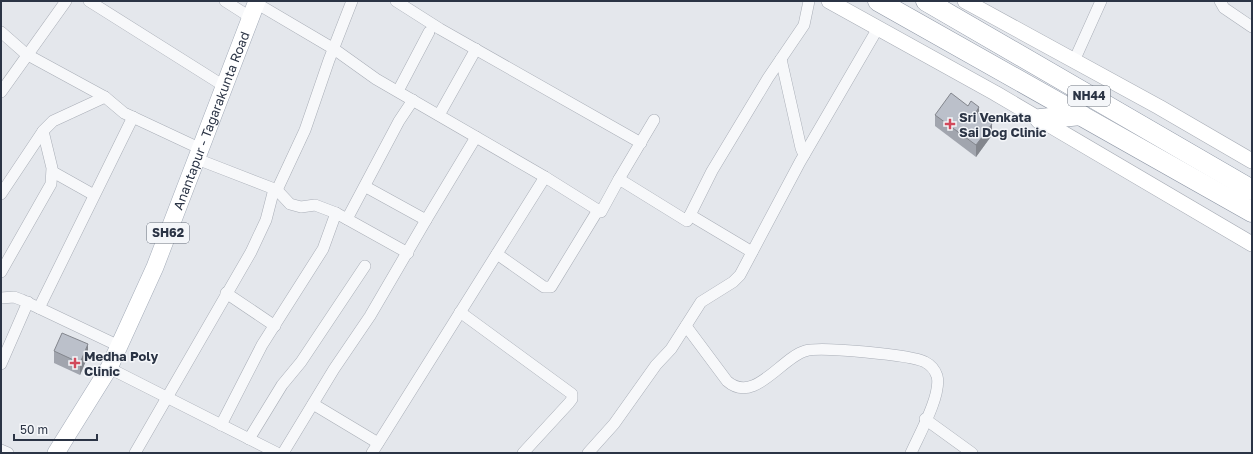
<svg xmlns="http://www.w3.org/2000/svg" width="1253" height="454" font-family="'Golos Text',sans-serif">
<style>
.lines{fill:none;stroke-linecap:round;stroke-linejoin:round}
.street-casing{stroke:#a9aeb7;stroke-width:12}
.secondary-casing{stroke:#a9aeb7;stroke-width:16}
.primary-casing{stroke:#a3abb8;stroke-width:18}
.highway-casing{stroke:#8b94a3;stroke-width:21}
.street{stroke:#f7f8fa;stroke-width:11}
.secondary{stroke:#fff;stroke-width:15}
.primary{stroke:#fff;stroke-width:17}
.highway{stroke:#fff;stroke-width:20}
.wall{fill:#a1a5ae}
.shaded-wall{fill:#83868d}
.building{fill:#bbc0ca;stroke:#83868d}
.poi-dot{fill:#d1495b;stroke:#f4f6f9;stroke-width:1.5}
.labels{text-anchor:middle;stroke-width:3;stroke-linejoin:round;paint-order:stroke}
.shield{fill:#f4f6f9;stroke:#676e7b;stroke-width:1}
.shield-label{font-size:12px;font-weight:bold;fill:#2b3445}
.poi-label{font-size:13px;font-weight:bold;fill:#2b3445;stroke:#f4f6f9;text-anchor:start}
.street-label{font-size:13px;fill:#2b3445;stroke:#f4f6f9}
</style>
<rect width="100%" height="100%" fill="#e4e7ec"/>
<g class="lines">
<g class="street-casing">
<g id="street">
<path d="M89,1L224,86"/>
<path d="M225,1L250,17"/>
<path d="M396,1L440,29L641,143"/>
<path d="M1220,1L1224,8L1252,27"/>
<path d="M256,3L334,49L376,79L545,177L601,212L619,179L687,221L712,171L768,78L804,25L809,1"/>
<path d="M1,32L26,54L105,97"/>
<path d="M781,59L801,148L804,155"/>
<path d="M1074,61L1101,1"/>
<path d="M398,91L429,32"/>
<path d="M1,92L66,1"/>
<path d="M439,115L476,49"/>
<path d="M197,159L277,190L290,204L301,207L315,205L336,213L408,253"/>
<path d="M53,172L94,195"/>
<path d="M619,179L654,120"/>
<path d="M366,187L426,220L476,137"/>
<path d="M277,190L305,130L329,60L352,1"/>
<path d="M1,194L43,131L53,121L105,97L124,113L201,149"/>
<path d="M690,215L752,252"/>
<path d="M347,219L399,121L413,100"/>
<path d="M497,254L544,287H551L598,210"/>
<path d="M1,272L51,184L52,168L43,131"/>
<path d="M226,293L275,326"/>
<path d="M1,298L14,297L22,300L119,346"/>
<path d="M39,308L133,117"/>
<path d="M460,312L572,394V399L569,403L523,453"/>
<path d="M686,326L727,381C754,405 781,358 805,351C819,346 912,355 925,362C931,365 935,370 937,376C942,394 919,435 911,453"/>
<path d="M1,364L28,302"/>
<path d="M109,368L277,453"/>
<path d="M313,404L378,443"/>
<path d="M925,419L972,453"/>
<path d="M221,425L262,345L323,249L336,213"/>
<path d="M249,439L282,385L301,362L365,266"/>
<path d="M1,450L8,453"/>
<path d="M135,453L251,252L266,220L274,189"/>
<path d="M283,453L334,369L370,316L426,220"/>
<path d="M372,453L545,177"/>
<path d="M588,453L614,424L656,365L671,349L701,302L733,282L740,275L800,162L878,28"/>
</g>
</g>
<g class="secondary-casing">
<g id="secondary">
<path d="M829,1L995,93L1252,244"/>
<path d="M965,1L1159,107L1252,161"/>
</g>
</g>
<g class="primary-casing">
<g id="primary">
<path id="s1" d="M56,453L109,368L155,267L257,1"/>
</g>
</g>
<g class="highway-casing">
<g id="highway">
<path d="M878,1L1252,212"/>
<path d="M926,1L1252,190"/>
<path d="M1040,119L1081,115"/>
</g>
</g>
<use href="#street" class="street"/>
<use href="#secondary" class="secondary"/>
<use href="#primary" class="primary"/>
<use href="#highway" class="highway"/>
</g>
<g class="wall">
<path d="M979,114L992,135L976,157L935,126V115Z"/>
<path d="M54,351L88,356L80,375L54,363Z"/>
</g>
<g class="shaded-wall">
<path d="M979,107V119L976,112Z"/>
<path d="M992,124V135L976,157V145Z"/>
<path d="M88,344V356L80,375V363Z"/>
</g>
<g class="building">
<path d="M951,93L968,106L971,101L979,107L976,112L992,124L976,145L935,115Z"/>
<path d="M62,333L88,344L80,363L54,351Z"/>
</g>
<g class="poi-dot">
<path d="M948 118h4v4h4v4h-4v4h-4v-4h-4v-4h4z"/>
<path d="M73 357h4v4h4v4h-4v4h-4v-4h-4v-4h4z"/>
</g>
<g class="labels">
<g class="shield">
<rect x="1068" y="86" width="42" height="20" rx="3"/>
<rect x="147" y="223" width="42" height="20" rx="3"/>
</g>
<g class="shield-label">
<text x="1089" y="100">NH44</text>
<text x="168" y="237">SH62</text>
</g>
<g class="poi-label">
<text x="959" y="122">Sri Venkata<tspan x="959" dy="15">Sai Dog Clinic</tspan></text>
<text x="84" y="361">Medha Poly<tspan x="84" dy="15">Clinic</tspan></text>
</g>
<g class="street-label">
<text dy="5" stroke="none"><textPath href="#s1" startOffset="368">Anantapur - Tagarakunta Road</textPath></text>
</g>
</g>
<rect width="1253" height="454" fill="none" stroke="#2b3445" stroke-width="4"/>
<path d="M14 434v6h83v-6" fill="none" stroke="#2b3445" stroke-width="2"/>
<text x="20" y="434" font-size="12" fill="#2b3445" stroke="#f4f6f9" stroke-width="3" paint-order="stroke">50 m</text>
</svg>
